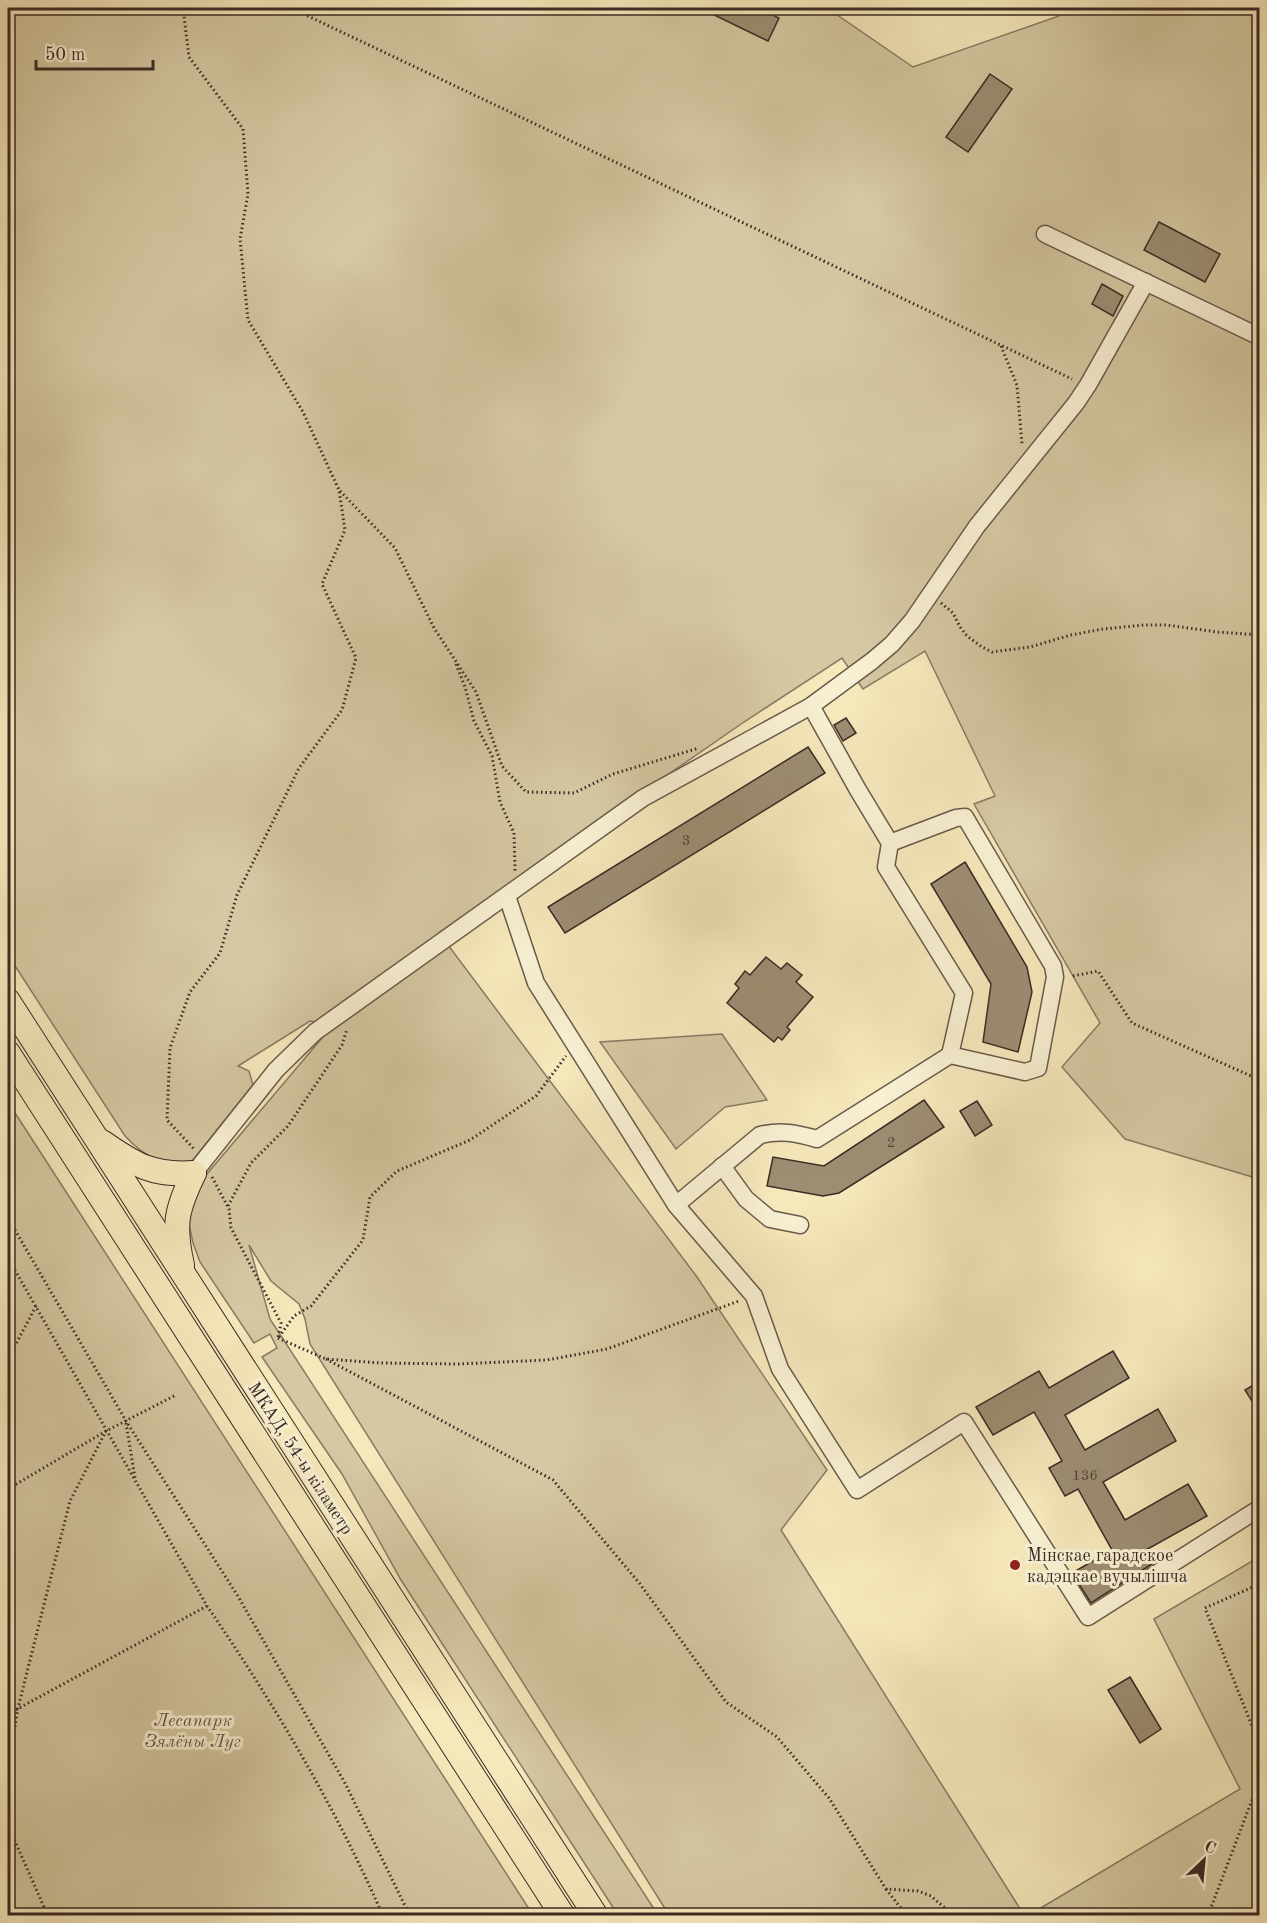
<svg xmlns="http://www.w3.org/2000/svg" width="1267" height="1923" font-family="'Old Standard TT',serif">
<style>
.green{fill:#d5c8a2;stroke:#887a64;stroke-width:1.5}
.building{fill:#9c8d73;stroke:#3b2b25;stroke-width:1.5}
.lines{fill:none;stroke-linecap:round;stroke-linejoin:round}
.minor-casing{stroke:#6a5a4a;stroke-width:19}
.highway-casing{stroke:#3b2b25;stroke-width:26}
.path{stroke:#3b2b25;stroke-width:3;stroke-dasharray:1.5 3;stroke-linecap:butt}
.minor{stroke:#f8f0d3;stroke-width:16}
.highway{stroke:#f5e8bb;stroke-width:24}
.poi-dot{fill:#8f2418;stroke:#f8f0d3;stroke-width:2}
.labels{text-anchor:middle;stroke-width:6;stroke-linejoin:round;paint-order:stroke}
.number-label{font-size:15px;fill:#534438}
.street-label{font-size:18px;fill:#3b2b25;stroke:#f8f0d3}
.poi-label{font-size:18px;fill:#3b2b25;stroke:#f8f0d3;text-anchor:start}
.park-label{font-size:18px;font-style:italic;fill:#625244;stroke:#f8f0d3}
</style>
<rect width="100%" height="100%" fill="#f5e8bb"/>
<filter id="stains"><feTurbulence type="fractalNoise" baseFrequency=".00333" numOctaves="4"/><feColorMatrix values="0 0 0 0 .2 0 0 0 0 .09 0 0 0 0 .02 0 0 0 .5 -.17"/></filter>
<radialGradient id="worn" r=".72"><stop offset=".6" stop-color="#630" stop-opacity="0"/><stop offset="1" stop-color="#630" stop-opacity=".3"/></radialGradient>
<g class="green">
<path d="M8,8H827L913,67L1059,16L1062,8H1259V1179L1125,1139L1062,1067L1100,1023L974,804L995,796L925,651L863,689L842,658L744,722L439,933L697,1277L827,1470L781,1530L1024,1915H669L310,1344L305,1319L299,1304L271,1281L249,1245L270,1319L658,1915H618L401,1580L342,1474L262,1357L277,1348L270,1334L254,1343L200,1262L193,1243L189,1224L191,1201L201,1181L333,1025L310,1021L238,1066L249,1071L253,1085L192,1161C161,1164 146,1159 125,1136L8,955Z"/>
<path d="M722,1034L767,1100L725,1107L676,1149L600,1042Z"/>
<path d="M8,1102L533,1915H8Z"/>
<path d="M1259,1557V1915H1029L1240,1789L1154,1619Z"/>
</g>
<g class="building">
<path d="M700,8H758L779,18L768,41Z"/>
<path d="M990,74L1012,89L968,152L946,137Z"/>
<path d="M1159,222L1220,254L1205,282L1144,250Z"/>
<path d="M1102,284L1123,296L1113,316L1092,304Z"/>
<path d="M846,718L856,733L843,741L834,725Z"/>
<path d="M808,747L825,773L565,933L548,907Z"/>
<path d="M965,862L1027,967L1032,992L1018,1052L983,1042L991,984L931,884Z"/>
<path d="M766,957L781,969L787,963L802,975L796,982L813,997L787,1027L790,1030L782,1040L778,1037L774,1042L727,1003L739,988L735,984L745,971L750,975Z"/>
<path d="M924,1100L944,1127L839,1193L823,1196L767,1186L773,1157L824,1166Z"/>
<path d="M977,1101L992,1125L975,1136L960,1111Z"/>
<path d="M1113,1351L1129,1378L1065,1415L1085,1450L1158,1409L1176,1441L1103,1482L1125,1520L1188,1484L1207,1516L1144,1551L1152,1564L1091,1603L1072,1573L1112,1550L1078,1489L1065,1496L1049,1468L1062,1461L1034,1412L993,1435L976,1407L1039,1371L1049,1388Z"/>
<path d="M1260,1381V1414L1245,1390Z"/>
<path d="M1130,1677L1161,1729L1140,1743L1108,1690Z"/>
</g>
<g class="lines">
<g class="minor-casing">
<g id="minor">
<path d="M1045,234L1258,336"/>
<path d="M811,706L858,790L890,843"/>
<path d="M890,843L886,867L964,993L950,1055"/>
<path d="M507,896L536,983L676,1205L754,1296L780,1369L857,1490L964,1422L1088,1617L1260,1508"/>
<path d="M722,1166L746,1199L770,1219L800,1225"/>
<path d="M194,1173L276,1070L315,1032L643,798L811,706L872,661L892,644L912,621L977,526L1076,403L1088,385L1146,282"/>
<path d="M676,1205L760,1135C781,1130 796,1133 817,1139L950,1055L1025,1072L1038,1068L1055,977L1053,966L965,817L956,818L890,843"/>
</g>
</g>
<g class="highway-casing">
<g id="highway">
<path d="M8,1001L596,1916"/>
<path d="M8,1053L563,1916"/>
<path d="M102,1142C135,1165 153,1176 194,1173"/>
<path d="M182,1265C173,1225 176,1210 194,1173"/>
</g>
</g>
<g class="path">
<path d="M183,8L189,57L243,129L248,194L240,239L248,320L303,412L339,490L345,530L322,584L356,658L342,710L299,768L237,895L220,953L190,992L170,1048L167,1120L194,1149"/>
<path d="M291,8L1072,379"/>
<path d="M1001,346L1017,385L1022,444"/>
<path d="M340,491L395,548L434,628L476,692L502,766L526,792L574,793L613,774L699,748"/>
<path d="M941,603L953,613L960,627L967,636L982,647L992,652L1030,647L1071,635L1103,629L1144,625H1167L1217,632L1260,635"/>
<path d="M456,664L465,687L474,721L492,756L500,802L514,833L515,871"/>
<path d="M1073,976L1098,971L1132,1023L1260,1080"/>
<path d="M212,1177L229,1209L231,1228L281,1323L278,1338"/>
<path d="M228,1206L251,1163L288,1126L342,1045L347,1029"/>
<path d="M8,1218L126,1421L239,1598L346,1785L410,1916"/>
<path d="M8,1258L207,1606C273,1702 336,1808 383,1916"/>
<path d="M279,1337L294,1316L311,1306L363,1240L370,1197L397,1171L470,1140L536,1096L566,1056"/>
<path d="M278,1338L326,1359L381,1363L458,1364L547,1360L607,1349L739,1301"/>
<path d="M8,1359L36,1306"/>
<path d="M326,1359L553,1480L640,1584L726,1702L777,1737L829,1798L886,1889L918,1891L931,1896L954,1916"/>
<path d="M126,1423L135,1478"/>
<path d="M8,1489L106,1431L176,1395"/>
<path d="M1260,1584L1205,1608L1260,1746"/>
<path d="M8,1714L207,1606"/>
<path d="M8,1767L18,1708L70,1501L106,1431"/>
<path d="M8,1828L10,1830L48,1916"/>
<path d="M886,1889L907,1916"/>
<path d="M8,1912L10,1916"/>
<path d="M1202,1916L1212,1905L1260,1779"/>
</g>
<use href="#minor" class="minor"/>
<use href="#highway" class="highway"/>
</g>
<circle class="poi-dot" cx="1015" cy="1565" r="6"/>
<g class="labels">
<g class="number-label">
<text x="686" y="845">3</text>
<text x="891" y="1147">2</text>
<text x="1085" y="1480">136</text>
</g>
<g class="street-label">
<text transform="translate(301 1458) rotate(57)" y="6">МКАД, 54-ы кіламетр</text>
</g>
<g class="poi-label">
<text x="1027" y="1561">Мінскае гарадское<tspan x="1027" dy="21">кадэцкае вучылішча</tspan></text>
</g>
<g class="park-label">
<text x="193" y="1726">Лесапарк<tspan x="193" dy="21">Зялёны Луг</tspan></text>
</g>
</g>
<rect width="1267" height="1923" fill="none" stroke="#f5e8bb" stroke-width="30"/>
<rect x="9" y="9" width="1249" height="1905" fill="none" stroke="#3b2b25" stroke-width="3"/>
<rect x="15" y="15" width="1237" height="1893" fill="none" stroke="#3b2b25" stroke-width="1.5"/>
<g transform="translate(1204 1860) rotate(26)" stroke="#f8f0d3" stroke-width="4.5" paint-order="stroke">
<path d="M0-4.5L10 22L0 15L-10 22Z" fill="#3b2b25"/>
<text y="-9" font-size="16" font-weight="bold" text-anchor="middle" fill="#3b2b25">С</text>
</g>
<path d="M36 60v9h117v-9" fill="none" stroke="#3b2b25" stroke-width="3"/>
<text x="45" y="60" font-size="18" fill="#3b2b25" stroke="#f8f0d3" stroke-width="4.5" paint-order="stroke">50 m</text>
<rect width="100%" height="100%" filter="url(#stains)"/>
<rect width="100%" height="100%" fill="url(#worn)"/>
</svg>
